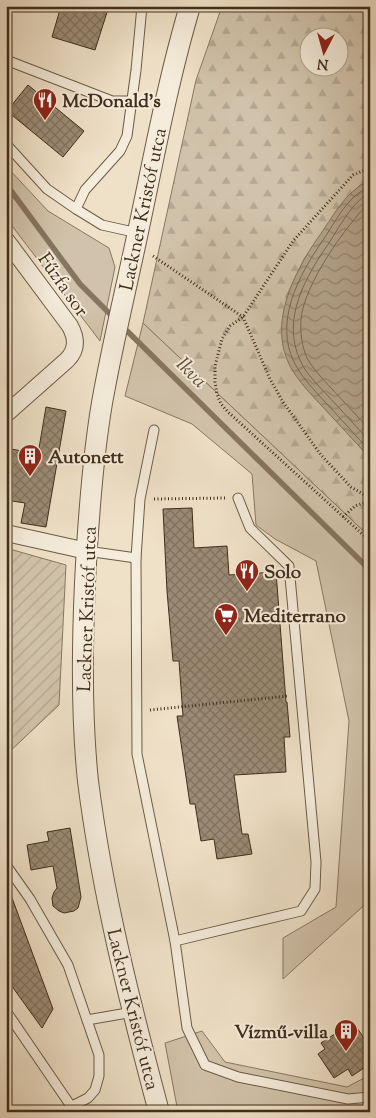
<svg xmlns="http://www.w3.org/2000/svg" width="376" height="1118" font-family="'Sorts Mill Goudy',serif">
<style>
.grass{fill:#d1c3ab;stroke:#887863}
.forest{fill:url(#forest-firs);stroke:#887863;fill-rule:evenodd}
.garden{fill:url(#garden-furrows);stroke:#887863}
.water{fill:url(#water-waves);stroke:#86755f}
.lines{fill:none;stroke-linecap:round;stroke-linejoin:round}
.shore{stroke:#7a6954;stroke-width:1}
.stream{stroke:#86755f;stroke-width:5.5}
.building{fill:url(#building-cross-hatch);stroke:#402e1b}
.service-casing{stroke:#6c5b46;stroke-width:11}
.minor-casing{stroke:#6c5b46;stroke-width:18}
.tertiary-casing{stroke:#6c5b46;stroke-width:22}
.path{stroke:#402e1b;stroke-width:3;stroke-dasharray:1 2.5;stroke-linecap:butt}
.service{stroke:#f5ecdb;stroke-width:9}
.minor{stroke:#f5ecdb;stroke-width:16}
.tertiary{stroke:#f5ecdb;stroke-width:20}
.labels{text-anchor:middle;stroke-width:4;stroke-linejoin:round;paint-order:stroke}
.poi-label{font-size:19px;font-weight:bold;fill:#402e1b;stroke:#f5ecdb;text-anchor:start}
.street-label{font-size:19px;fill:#402e1b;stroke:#f5ecdb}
.water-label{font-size:20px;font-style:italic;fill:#5d4c38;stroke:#f5ecdb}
</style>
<defs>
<pattern id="forest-firs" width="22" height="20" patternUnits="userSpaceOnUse" patternTransform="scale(1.25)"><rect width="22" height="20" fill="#d1c3ab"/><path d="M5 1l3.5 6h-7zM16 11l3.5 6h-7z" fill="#b4a893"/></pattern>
<pattern id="garden-furrows" width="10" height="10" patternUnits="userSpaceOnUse" patternTransform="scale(1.25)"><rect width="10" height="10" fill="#d1c3ab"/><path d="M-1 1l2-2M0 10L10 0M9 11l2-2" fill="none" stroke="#b4a893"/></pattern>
<pattern id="water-waves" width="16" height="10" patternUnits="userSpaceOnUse" patternTransform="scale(1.25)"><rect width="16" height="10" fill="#b4a48d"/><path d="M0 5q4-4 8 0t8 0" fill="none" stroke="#948672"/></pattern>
<pattern id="building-cross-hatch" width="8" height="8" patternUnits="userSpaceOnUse" patternTransform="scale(1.25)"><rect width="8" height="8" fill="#9b8b75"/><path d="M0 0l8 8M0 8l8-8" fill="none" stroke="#80725f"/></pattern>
</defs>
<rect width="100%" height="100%" fill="#efe1c8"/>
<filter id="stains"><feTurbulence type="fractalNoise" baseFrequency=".004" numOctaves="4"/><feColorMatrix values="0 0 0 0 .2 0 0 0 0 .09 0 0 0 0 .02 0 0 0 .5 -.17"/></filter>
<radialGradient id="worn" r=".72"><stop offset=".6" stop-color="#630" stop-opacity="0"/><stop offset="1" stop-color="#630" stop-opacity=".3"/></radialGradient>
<g class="grass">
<path d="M6,166L48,211L109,248L115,267L100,341L6,218Z"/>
<path d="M143,323L370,537V900L283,979V938L336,907L349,721L316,561L275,539L256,525L252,474L192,424L125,396Z"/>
<path d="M202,1031L225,1062L347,1087L370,1075V1112H178L165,1043Z"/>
</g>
<path class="forest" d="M226,6H370V181L360,185L344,201L304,259L286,297L304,386L370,458V537L143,323L196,80L220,12ZM308,38H338V68H308Z"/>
<path class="garden" d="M6,548L66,565L59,705L6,755Z"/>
<path class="water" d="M370,181V458C354,440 337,423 321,405C310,393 298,381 290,366C268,324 293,275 317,239C332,219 345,190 370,181Z"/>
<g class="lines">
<g class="shore">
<path d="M370,187C348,194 335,223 323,240C299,275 273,322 295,364C303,379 315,391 326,403C341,419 355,435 370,451"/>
<path d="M370,193C354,199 338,229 329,243C306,276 281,319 300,360C306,374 318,385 328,396C342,411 356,426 370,442"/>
<path d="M370,202C346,225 303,286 301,320C300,332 302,347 307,358C313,369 322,378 331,388C344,402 357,416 370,430"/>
</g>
<g class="stream">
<path d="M6,184L80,284L115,319"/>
<path d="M122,326L370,570"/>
</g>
</g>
<g class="building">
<path d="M61,6H109L95,50L52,37Z"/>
<path d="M28,85L84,131L63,157L7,111Z"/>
<path d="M46,407L66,411L46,527L21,523L25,503L6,500V448L38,454Z"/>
<path d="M192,508L194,548L227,546L229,575L276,572L286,702H287L290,737H284L286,772L234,775L242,834H248L252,854L217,859L214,839L201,841L195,804H190L177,716H183L179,661H173L167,591L163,509Z"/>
<path d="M70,828L81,897L78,908L74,911L64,913L59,911L53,906L52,898L54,892L57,888L53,866L31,870L27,845L49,841L47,832Z"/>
<path d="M6,887H8L53,1009L42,1028L6,978Z"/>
<path d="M353,1022L370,1047V1064L352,1076L348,1069L334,1078L318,1054L325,1049L321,1043Z"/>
</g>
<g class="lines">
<g class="service-casing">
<g id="service">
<path d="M6,60L112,101H131"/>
<path d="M6,144L47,189L76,209L102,225L138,233"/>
<path d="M76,209L85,190L120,151L127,136L136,70L142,6"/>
<path d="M154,430L140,499L136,558L137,754L175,941L187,1028L205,1065L238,1077L348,1099L370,1097"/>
<path d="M87,551L136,558"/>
<path d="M6,865L30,899L68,965L99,1055V1076L95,1090L88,1098L72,1106"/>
<path d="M175,941L301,911L315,889L316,862L289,566L250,528L238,498"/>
<path d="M6,1011L75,1112"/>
<path d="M87,1020L133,1012"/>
</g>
</g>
<g class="minor-casing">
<g id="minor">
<path d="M6,240L70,326C77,339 77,350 67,360L6,414"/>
<path d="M6,533L87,551"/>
</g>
</g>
<g class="tertiary-casing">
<path id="tertiary" d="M159,1112C130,1003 102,893 88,781C81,715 82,649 85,583C88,523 92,462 102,403C112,346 126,289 138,232C154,157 168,80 190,6"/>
</g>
<g class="path">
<path d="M370,168L353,175L293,241L243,317L230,326L222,339L215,366V382L217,394L221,404L228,412L370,541"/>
<path d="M153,256L243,317L270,379L283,402L321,455L351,487L370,498"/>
<path d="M154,499L225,498"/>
<path d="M343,517L355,506L370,501"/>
<path d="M150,710L288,696"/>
</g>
<use href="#service" class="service"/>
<use href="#minor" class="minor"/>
<use href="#tertiary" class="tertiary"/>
</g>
<defs>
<g id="restaurant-pin" transform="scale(1.25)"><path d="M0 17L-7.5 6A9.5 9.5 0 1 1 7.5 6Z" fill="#8f2418" stroke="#f5ecdb"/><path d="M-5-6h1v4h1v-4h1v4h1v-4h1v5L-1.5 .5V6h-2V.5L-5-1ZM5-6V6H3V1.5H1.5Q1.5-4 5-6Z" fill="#fff"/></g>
<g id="building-pin" transform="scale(1.25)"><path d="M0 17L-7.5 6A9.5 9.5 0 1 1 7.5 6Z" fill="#8f2418" stroke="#f5ecdb"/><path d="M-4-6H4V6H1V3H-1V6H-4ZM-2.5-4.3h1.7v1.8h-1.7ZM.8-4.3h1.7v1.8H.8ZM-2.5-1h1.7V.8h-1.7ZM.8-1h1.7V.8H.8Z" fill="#fff"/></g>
<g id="supermarket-pin" transform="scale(1.25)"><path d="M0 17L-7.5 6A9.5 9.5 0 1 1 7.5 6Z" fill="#8f2418" stroke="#f5ecdb"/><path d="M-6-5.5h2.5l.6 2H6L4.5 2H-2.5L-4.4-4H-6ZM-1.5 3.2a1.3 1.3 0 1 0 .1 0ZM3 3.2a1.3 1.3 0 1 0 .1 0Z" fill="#fff"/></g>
</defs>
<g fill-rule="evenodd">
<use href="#restaurant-pin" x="45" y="100"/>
<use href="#building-pin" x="30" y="456"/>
<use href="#restaurant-pin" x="247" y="571"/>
<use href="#supermarket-pin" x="226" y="615"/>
<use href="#building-pin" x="346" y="1031"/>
</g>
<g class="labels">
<g class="poi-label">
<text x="62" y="107">McDonald's</text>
<text x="48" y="463">Autonett</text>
<text x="264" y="578">Solo</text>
<text x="244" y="622">Mediterrano</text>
<text x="328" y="1038" text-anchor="end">Vízmű-villa</text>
</g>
<g class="street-label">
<text transform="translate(142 209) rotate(-78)" y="7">Lackner Kristóf utca</text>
<text transform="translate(64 284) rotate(55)" y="7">Fűzfa sor</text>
<text transform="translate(86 609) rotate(-88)" y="7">Lackner Kristóf utca</text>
<text transform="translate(134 1009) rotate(76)" y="7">Lackner Kristóf utca</text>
</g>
<g class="water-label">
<text transform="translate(192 372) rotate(45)" y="7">Ikva</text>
</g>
</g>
<rect width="376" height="1118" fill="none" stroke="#efe1c8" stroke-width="25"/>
<rect x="8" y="8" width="361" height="1103" fill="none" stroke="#402e1b" stroke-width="2.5"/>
<rect x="12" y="12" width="351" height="1093" fill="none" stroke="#402e1b"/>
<g transform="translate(324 52) rotate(186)"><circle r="24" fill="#f5ecdb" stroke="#ada08e"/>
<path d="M0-4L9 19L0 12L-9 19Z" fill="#8f2418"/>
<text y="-8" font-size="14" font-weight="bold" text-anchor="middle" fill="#402e1b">N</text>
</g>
<rect width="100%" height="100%" filter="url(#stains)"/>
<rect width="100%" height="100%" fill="url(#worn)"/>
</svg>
